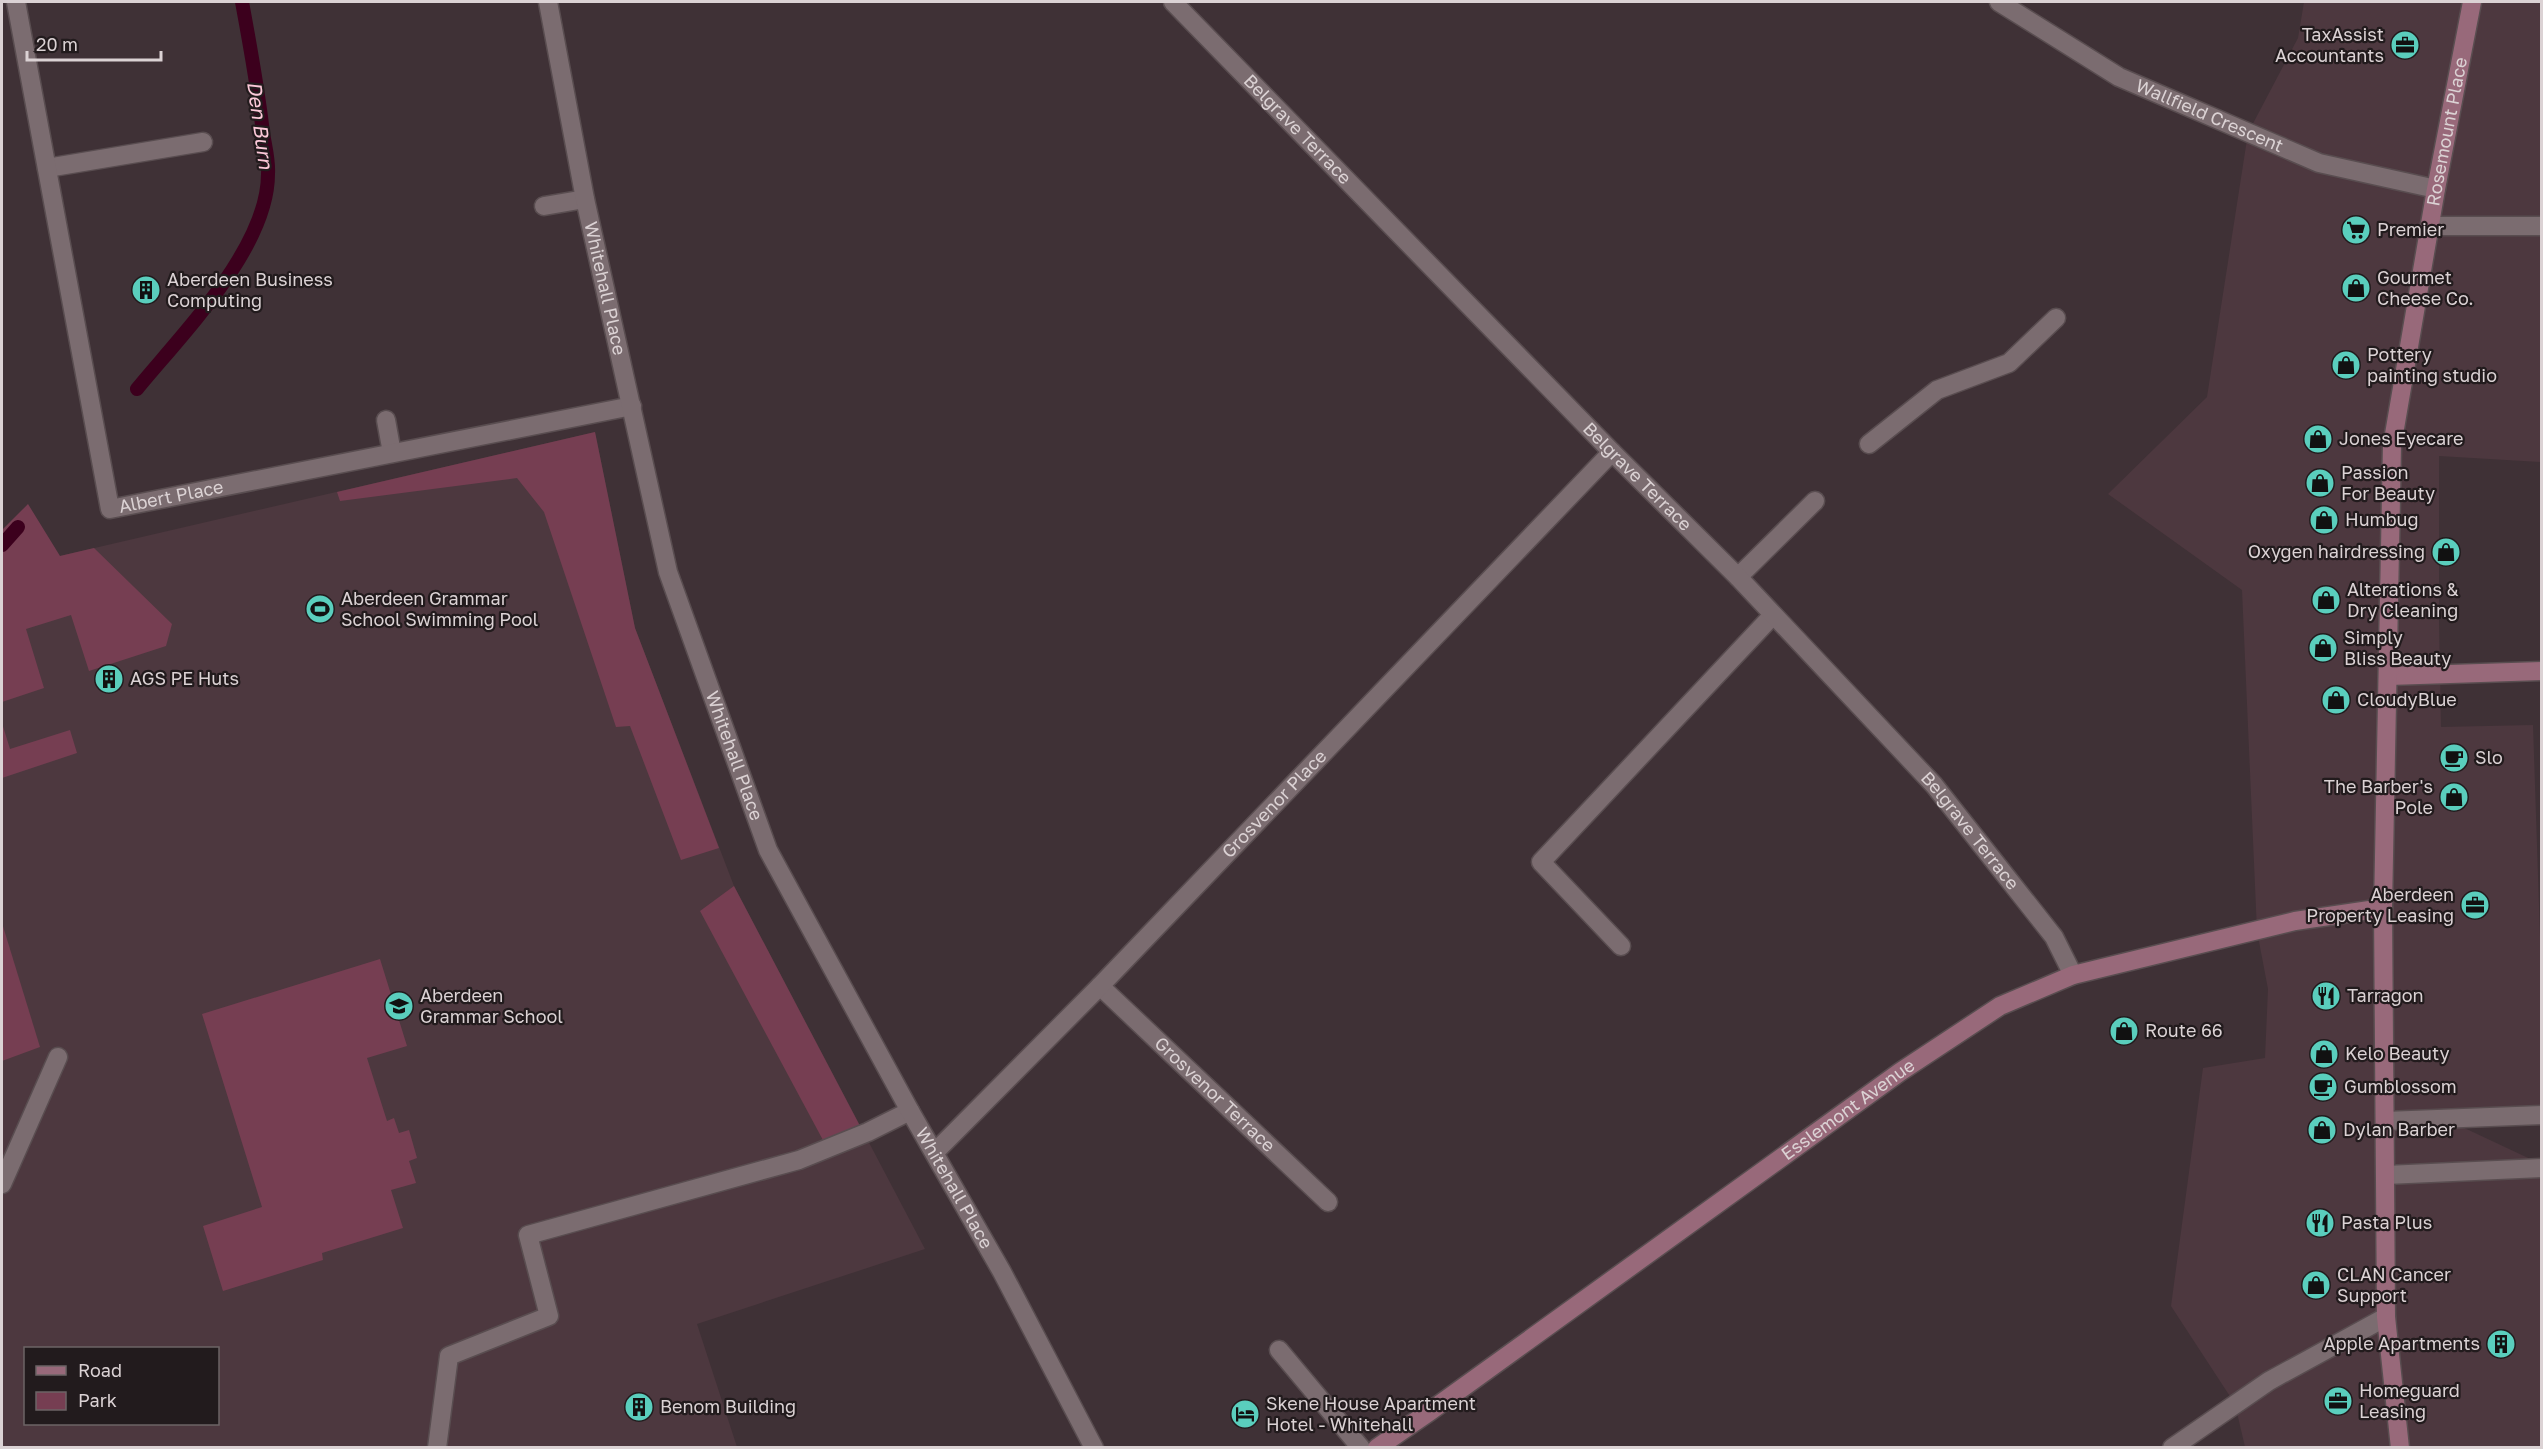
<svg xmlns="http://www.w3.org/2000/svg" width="2543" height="1449" font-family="'Golos Text',sans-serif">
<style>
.built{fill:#4d383f;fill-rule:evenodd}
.green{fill:#763e52}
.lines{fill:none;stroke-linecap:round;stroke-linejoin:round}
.stream{stroke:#3c001d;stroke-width:14}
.lane-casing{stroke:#594d50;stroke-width:21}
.street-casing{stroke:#594d50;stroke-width:21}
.secondary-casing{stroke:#594d50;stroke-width:21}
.lane{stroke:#7b6c70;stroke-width:18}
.street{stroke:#7b6c70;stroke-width:18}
.secondary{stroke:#98697a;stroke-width:18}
.labels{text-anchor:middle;stroke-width:4.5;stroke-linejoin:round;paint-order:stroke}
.poi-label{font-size:18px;fill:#dbd2d4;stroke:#221b1d;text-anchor:start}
.street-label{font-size:18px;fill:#dbd2d4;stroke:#221b1d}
.water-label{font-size:20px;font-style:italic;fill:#fcc9d9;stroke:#221b1d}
</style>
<rect width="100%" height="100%" fill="#3f3136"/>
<g class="built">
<path d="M2304,2H2541L2542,447L2540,462L2439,456V620L2441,727L2533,725L2541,966V1108L2426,1110L2541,1164V1447H2245L2235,1404L2171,1306L2203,1068L2265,1058L2268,989L2257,931L2242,590L2108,494L2207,397L2248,133L2298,38Z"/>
<path d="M595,432L635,628L734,886L925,1249L697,1324L737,1447L2,1448V627L60,556ZM26,1348H218V1424H26Z"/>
</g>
<g class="green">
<path d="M595,432L635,628L719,848L681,860L630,726L616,727L544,512L517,478L340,501L337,492Z"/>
<path d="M28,504L60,556L94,548L172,624L166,646L89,671L71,615L26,629L44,688L2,702V530Z"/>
<path d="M2,723L10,749L70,730L77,753L2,778Z"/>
<path d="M734,886L860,1126L824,1142L700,911Z"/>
<path d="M2,923L40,1047L2,1061Z"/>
<path d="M380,959L407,1046L367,1058L387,1121L394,1118L399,1133L409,1130L417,1158L409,1161L416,1183L391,1190L403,1228L322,1253L323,1260L223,1291L203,1226L262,1207L202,1014Z"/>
</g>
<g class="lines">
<g class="stream">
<path d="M137,389C182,334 268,248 268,174C269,160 265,146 263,133C258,89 250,45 242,2"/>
<path d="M2,545L18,527"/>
</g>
<g class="lane-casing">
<g id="lane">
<path d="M47,168L203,142"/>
<path d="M544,206L585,199"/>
<path d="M2430,226H2542"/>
<path d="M386,420L392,453"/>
<path d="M1869,444L1937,390L2009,363L2056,318"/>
<path d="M1738,577L1815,501"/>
<path d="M1621,946L1541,862L1773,615"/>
<path d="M2385,1121L2542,1115"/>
<path d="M2,1184L58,1057"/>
<path d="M1279,1350L1361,1448"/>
<path d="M437,1448L449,1356L549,1316L528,1235L799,1160L868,1132L910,1111"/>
<path d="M2172,1448L2269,1381L2386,1317"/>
</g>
</g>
<g class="street-casing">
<g id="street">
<path id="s1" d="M16,2L110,509L632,406"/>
<path id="s2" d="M548,2L585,199L668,572L768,850L910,1111L1002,1272L1094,1448"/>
<path id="s3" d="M1173,2L1612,452L1738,577L1934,785L2054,937L2073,975"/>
<path id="s4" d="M1999,2L2119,77L2319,163L2436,189"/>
<path id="s5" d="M1100,986L1328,1202"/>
<path id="s6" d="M935,1152L1100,986L1612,452"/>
<path d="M2386,1175L2542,1168"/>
</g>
</g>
<g class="secondary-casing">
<g id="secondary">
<path d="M2389,676L2542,671"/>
<path id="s7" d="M1377,1448L1429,1412L1900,1072L2000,1006L2073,975L2295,921L2383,908"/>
<path id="s8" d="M2400,1448L2386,1317L2383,908L2392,446L2436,189L2472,2"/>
</g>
</g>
<use href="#lane" class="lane"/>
<use href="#street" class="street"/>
<use href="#secondary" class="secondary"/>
</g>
<defs>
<g id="office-disc" transform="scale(1.5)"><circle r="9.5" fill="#5acebd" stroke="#221b1d"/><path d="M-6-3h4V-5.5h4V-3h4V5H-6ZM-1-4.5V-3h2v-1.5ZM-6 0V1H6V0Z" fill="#111"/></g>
<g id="supermarket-disc" transform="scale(1.5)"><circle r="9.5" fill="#5acebd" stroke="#221b1d"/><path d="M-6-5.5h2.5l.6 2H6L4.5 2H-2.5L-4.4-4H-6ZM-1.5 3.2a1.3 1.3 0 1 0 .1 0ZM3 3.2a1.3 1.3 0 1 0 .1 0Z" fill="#111"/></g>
<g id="shop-disc" transform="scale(1.5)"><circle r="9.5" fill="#5acebd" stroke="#221b1d"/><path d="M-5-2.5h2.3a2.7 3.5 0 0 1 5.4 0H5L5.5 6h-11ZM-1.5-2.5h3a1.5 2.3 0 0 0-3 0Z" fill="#111"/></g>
<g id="building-disc" transform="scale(1.5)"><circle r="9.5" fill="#5acebd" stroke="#221b1d"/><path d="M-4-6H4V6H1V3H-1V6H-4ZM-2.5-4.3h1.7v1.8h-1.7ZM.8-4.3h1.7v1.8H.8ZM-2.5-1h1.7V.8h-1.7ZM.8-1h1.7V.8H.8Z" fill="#111"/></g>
<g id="stadium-disc" transform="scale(1.5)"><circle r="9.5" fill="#5acebd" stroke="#221b1d"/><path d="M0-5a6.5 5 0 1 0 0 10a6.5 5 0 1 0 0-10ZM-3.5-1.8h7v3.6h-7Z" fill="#111"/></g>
<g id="cafe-disc" transform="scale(1.5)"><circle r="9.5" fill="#5acebd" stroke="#221b1d"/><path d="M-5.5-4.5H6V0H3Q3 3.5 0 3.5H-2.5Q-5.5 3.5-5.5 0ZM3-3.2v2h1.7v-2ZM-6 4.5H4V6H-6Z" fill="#111"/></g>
<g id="restaurant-disc" transform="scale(1.5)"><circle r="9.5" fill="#5acebd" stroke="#221b1d"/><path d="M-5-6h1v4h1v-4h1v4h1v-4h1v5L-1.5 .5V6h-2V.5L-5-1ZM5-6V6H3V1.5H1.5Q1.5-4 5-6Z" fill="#111"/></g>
<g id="school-disc" transform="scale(1.5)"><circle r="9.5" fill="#5acebd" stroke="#221b1d"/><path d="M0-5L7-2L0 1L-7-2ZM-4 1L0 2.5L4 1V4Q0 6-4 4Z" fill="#111"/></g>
<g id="hotel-disc" transform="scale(1.5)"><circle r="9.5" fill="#5acebd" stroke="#221b1d"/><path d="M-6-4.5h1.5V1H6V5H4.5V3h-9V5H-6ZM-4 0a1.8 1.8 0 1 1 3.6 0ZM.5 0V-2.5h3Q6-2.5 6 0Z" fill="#111"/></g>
</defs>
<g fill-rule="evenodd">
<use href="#office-disc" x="2405" y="45"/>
<use href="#supermarket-disc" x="2356" y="230"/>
<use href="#shop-disc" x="2356" y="288"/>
<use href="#building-disc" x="146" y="290"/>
<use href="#shop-disc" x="2346" y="365"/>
<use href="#shop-disc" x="2318" y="439"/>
<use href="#shop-disc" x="2320" y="483"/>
<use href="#shop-disc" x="2324" y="520"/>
<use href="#shop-disc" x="2446" y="552"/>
<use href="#shop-disc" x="2326" y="600"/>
<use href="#stadium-disc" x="320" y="609"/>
<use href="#shop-disc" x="2323" y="648"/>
<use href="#building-disc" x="109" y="679"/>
<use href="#shop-disc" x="2336" y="700"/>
<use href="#cafe-disc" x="2454" y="758"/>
<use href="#shop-disc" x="2454" y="797"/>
<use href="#office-disc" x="2475" y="905"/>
<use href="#restaurant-disc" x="2326" y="996"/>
<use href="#school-disc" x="399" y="1006"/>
<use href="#shop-disc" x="2124" y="1031"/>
<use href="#shop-disc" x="2324" y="1054"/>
<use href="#cafe-disc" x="2323" y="1087"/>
<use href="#shop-disc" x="2322" y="1130"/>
<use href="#restaurant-disc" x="2320" y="1223"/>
<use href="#shop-disc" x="2316" y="1285"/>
<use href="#building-disc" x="2501" y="1344"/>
<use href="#office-disc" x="2338" y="1401"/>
<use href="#building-disc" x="639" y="1407"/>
<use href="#hotel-disc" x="1245" y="1414"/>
</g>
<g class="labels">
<g class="poi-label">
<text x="2384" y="41" text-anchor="end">TaxAssist<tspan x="2384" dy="21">Accountants</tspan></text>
<text x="2377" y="236">Premier</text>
<text x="2377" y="284">Gourmet<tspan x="2377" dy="21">Cheese Co.</tspan></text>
<text x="167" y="286">Aberdeen Business<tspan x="167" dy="21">Computing</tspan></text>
<text x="2367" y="361">Pottery<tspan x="2367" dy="21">painting studio</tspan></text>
<text x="2339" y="445">Jones Eyecare</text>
<text x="2341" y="479">Passion<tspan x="2341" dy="21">For Beauty</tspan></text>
<text x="2345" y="526">Humbug</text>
<text x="2425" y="558" text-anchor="end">Oxygen hairdressing</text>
<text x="2347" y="596">Alterations &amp;<tspan x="2347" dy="21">Dry Cleaning</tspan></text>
<text x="341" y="605">Aberdeen Grammar<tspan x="341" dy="21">School Swimming Pool</tspan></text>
<text x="2344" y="644">Simply<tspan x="2344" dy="21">Bliss Beauty</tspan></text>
<text x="130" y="685">AGS PE Huts</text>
<text x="2357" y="706">CloudyBlue</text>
<text x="2475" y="764">Slo</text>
<text x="2433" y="793" text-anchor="end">The Barber's<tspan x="2433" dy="21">Pole</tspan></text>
<text x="2454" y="901" text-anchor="end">Aberdeen<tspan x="2454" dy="21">Property Leasing</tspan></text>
<text x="420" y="1002">Aberdeen<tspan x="420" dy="21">Grammar School</tspan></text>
<text x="2347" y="1002">Tarragon</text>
<text x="2145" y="1037">Route 66</text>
<text x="2345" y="1060">Kelo Beauty</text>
<text x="2344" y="1093">Gumblossom</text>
<text x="2343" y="1136">Dylan Barber</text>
<text x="2341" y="1229">Pasta Plus</text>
<text x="2337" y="1281">CLAN Cancer<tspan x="2337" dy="21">Support</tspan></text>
<text x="2480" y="1350" text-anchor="end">Apple Apartments</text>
<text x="2359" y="1397">Homeguard<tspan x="2359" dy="21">Leasing</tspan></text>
<text x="1266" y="1410">Skene House Apartment<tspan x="1266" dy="21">Hotel - Whitehall</tspan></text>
<text x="660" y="1413">Benom Building</text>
</g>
<g class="street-label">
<text dy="6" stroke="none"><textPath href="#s4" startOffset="240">Wallfield Crescent</textPath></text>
<text dy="6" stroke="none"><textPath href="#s3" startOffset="178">Belgrave Terrace</textPath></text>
<text dy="6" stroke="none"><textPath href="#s8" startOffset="1322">Rosemount Place</textPath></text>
<text dy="6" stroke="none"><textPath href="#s2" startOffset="292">Whitehall Place</textPath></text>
<text dy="6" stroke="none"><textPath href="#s3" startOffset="664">Belgrave Terrace</textPath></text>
<text dy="6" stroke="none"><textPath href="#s1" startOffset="578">Albert Place</textPath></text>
<text dy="6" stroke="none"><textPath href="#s2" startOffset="778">Whitehall Place</textPath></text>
<text dy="6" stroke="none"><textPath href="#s6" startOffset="486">Grosvenor Place</textPath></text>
<text dy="6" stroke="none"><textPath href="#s3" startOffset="1150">Belgrave Terrace</textPath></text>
<text dy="6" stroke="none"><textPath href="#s5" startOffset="158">Grosvenor Terrace</textPath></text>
<text dy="6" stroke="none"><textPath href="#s7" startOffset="580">Esslemont Avenue</textPath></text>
<text dy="6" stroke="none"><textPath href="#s2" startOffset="1264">Whitehall Place</textPath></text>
</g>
<g class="water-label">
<text transform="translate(260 125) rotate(82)" y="7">Den Burn</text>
</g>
</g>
<rect width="2543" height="1449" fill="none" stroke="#dbd2d4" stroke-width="6"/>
<rect x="24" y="1347" width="195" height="78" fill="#221b1d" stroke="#6c6466" stroke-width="1.5"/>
<rect x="36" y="1366" width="30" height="9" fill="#98697a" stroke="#6c6466" stroke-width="1.5"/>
<text x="78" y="1377" font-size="18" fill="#dbd2d4">Road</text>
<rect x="36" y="1392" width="30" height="18" fill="#763e52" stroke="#6c6466" stroke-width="1.5"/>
<text x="78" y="1407" font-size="18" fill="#dbd2d4">Park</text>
<path d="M27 51v9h134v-9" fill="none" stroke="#dbd2d4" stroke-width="3"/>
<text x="36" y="51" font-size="18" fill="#dbd2d4" stroke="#221b1d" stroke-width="4.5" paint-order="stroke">20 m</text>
</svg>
